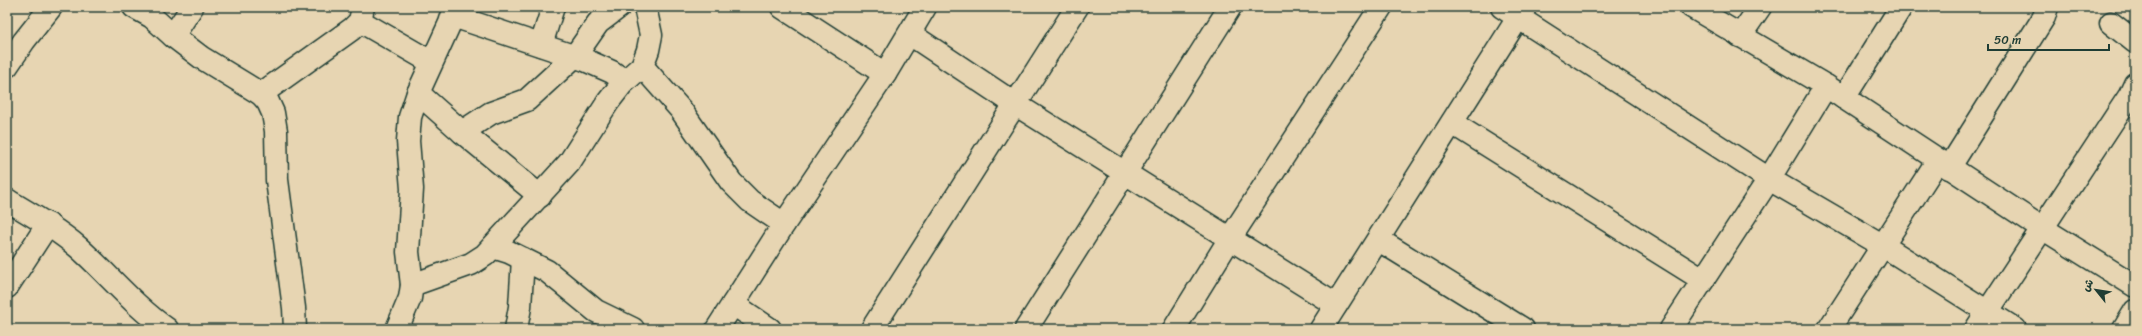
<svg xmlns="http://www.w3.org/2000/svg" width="2142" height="336" font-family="Sriracha,'Playpen Sans Arabic',sans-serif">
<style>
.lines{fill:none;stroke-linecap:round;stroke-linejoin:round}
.minor-casing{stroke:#1f3d34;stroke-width:25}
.minor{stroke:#e7d5b2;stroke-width:22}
</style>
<rect width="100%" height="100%" fill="#e7d5b2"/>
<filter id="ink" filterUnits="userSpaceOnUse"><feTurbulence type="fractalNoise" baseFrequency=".025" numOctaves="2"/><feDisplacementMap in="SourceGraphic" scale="8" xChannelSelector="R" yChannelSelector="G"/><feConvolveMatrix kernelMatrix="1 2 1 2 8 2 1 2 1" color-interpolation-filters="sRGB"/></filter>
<g filter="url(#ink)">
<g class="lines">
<g class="minor-casing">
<g id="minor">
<path d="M134,7L152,17L173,36L202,58L261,94L268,102L273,113L276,131L277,180L294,308L295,329"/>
<path d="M782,7L885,74"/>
<path d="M1502,7L1769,179L1882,245L2015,329"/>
<path d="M1692,7L1826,86L2042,228L2135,286"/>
<path d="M453,16L585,60L612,72L625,81"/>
<path d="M360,21L431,62"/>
<path d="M2111,23L2135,42"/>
<path d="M910,34L1015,104L1336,305"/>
<path d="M173,36L192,7"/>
<path d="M1740,36L1760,7"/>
<path d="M541,45L553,7"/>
<path d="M7,66L24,41L51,7"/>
<path d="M642,66L681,110L731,182L750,201L784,224"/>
<path d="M418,93L462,132L540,196"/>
<path d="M261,94L352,29L360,21L363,7"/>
<path d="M1844,98L1901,7"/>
<path d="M1452,123L1703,280"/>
<path d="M462,132L491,113L527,100L575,56L598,23L619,7"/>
<path d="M1949,168L2044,17L2047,7"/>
<path d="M7,200C32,215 57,229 79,248C108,274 135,307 167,329"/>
<path d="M1379,240L1523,329"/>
<path d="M493,247L509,252L547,271L596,311L633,329"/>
<path d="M412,285L471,264L485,255L569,163L608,102L622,84L642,66L648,50L651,35L645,7"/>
<path d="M7,287L48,224"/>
<path d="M733,304L770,329"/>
<path d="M397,329L410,298L412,285L408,252L412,189L408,141L410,117L418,93L450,23L455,7"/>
<path d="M516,329L520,307L523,259"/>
<path d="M717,329L784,224L885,74L925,7"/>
<path d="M872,329L1077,7"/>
<path d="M1026,329L1230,7"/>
<path d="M1174,329L1229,240L1381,7"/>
<path d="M1321,329L1525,7"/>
<path d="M1671,329L1769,179L1826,86"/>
<path d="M1829,329L1938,160"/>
<path d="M1976,329L2130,95L2135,84"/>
<path d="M2124,329L2135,311"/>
</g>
</g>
<use href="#minor" class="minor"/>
</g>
</g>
<rect width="2142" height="336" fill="none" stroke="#e7d5b2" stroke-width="24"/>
<rect x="12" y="12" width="2118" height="312" fill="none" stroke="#1f3d34" stroke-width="1.5" filter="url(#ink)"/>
<g transform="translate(2096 290) rotate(300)" stroke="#e7d5b2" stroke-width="3" paint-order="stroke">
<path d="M0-3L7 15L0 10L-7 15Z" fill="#1f3d34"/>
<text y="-6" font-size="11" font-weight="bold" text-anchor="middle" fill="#1f3d34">ش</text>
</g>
<path d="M1988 44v6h121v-6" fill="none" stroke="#1f3d34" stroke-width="2"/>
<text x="1994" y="44" font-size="12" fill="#1f3d34" stroke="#e7d5b2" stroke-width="3" paint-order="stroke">50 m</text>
</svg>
